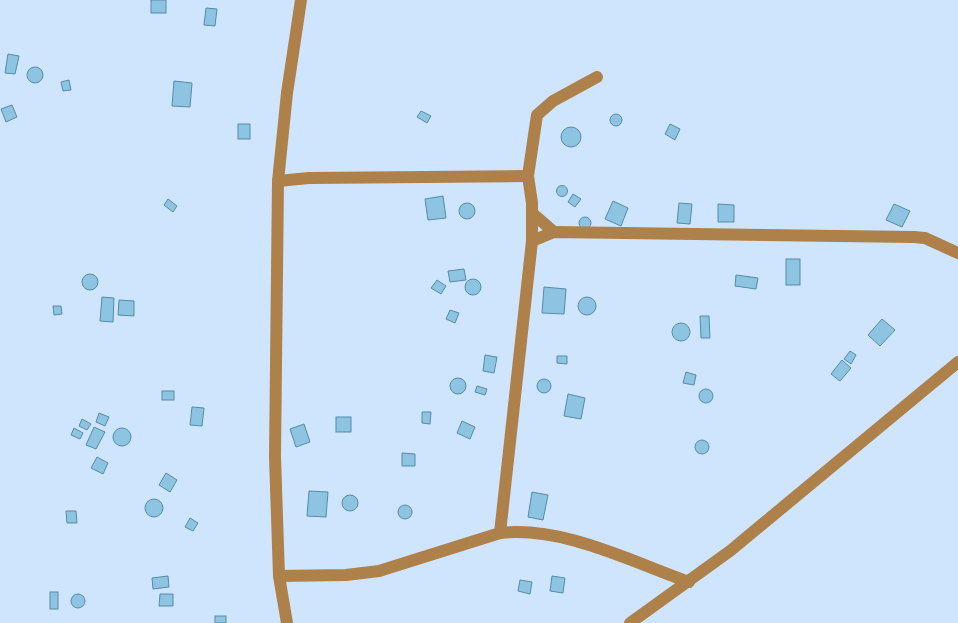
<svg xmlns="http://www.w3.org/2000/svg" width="958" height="623" font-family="'Public Sans',sans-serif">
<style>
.building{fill:#8dc4e1;stroke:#568ba7}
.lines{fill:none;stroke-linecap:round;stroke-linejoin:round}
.minor{stroke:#ad8149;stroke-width:12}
</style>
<rect width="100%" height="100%" fill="#cfe5fe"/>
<g class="building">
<rect x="151" y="0" width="15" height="13"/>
<path d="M206,8L217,9L215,26L204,25Z"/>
<path d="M8,54L19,56L15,74L5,73Z"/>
<circle cx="35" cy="75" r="8"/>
<path d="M69,80L71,90L63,91L61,82Z"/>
<path d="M174,81L192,83L190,107L172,106Z"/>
<path d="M12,105L17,117L6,122L1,109Z"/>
<path d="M421,111L431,116L427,123L417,117Z"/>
<circle cx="616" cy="120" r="6"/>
<rect x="238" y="124" width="12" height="15"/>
<path d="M670,124L680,129L675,140L665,134Z"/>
<circle cx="571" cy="137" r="10"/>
<circle cx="562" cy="191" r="5.5"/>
<path d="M573,194L581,199L575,207L568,202Z"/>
<path d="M443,196L446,218L428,220L425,199Z"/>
<path d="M168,199L177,206L173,212L164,205Z"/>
<path d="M613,201L628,208L621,226L605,219Z"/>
<path d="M679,203L692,204L690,224L677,223Z"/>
<circle cx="467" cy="211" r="8"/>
<path d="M718,204L734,205V222H718Z"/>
<path d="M894,204L910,211L902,227L886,220Z"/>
<circle cx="585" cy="223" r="6"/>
<rect x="786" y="259" width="14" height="26"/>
<path d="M464,269L466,280L450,282L448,271Z"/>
<circle cx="90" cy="282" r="8"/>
<path d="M736,275L758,278L756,289L735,286Z"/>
<circle cx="473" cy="287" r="8"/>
<path d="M437,280L446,286L441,294L431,288Z"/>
<path d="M544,287L566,289L564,314L542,313Z"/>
<path d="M102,297L114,298L113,322L100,321Z"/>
<circle cx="587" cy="306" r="9"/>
<path d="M119,300L134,301V316L118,315Z"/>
<path d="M53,306H61L62,314L54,315Z"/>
<path d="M450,310L459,313L455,323L446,319Z"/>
<path d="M700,316H709L710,338H701Z"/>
<path d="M882,319L895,330L880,346L868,335Z"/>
<circle cx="681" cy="332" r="9"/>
<path d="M850,351L856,355L851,364L844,359Z"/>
<path d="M485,355L497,357L494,373L483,371Z"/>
<path d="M557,356H567V364L557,363Z"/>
<path d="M842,360L851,368L840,381L831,374Z"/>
<path d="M686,372L696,375L694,385L683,383Z"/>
<circle cx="458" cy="386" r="8"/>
<circle cx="544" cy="386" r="7"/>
<path d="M477,386L487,389L485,395L475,392Z"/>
<circle cx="706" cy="396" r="7"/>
<rect x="162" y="391" width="12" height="9"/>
<path d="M568,394L585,398L581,419L564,416Z"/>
<path d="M192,407L204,408L202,426L190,425Z"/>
<path d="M422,412H431L430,424L422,423Z"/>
<path d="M99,413L109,417L105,426L96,422Z"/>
<rect x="336" y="417" width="15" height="15"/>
<path d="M82,419L91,424L87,430L79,426Z"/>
<path d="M462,421L475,427L470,439L457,433Z"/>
<path d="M304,424L310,442L296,447L290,429Z"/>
<path d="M94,427L105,432L96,449L86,445Z"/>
<circle cx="122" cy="437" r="9"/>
<path d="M74,428L83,433L80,439L71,435Z"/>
<circle cx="702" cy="447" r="7"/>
<path d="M402,453L415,454V466H402Z"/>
<path d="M97,457L108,463L103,474L91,468Z"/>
<path d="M166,473L177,480L170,492L159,485Z"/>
<path d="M309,491L328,492L326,517L307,516Z"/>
<path d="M532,492L548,495L543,520L528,517Z"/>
<circle cx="350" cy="503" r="8"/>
<circle cx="154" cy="508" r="9"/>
<circle cx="405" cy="512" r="7"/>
<path d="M66,511H76L77,523H67Z"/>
<path d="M190,518L198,523L193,531L185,527Z"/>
<path d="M168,576L169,587L153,589L152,578Z"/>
<path d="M552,576L565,578L563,593L550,591Z"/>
<path d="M520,580L532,582L530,594L518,591Z"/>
<rect x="50" y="592" width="8" height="17"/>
<path d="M160,594H173V606H159Z"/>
<circle cx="78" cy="601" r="7"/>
<rect x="215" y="616" width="11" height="7"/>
</g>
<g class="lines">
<g class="minor">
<path d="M278,181L309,178L528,176"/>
<path d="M532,213L554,232"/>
<path d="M532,241L554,232L914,237L925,238L958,253"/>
<path d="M500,533L532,241V203L528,176L537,115L553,101L597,77"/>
<path d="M279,576L346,575L379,571L500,533C563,526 630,561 689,582"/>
<path d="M287,623L279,576L275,457L278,181L287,93L301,0"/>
<path d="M630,623L730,551L958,362"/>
</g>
</g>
</svg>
